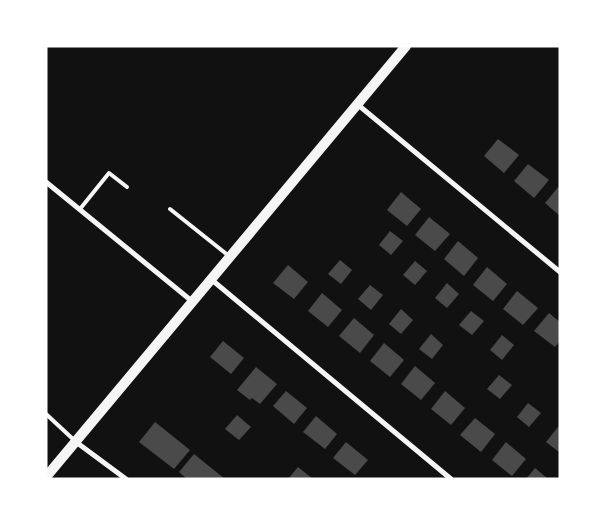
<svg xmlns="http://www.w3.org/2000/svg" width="606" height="525" font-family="'Public Sans',sans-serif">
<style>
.building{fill:#4a4a4a}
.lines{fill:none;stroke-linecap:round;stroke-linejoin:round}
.service{stroke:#f5f5f5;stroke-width:4}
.minor{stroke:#f5f5f5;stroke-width:5}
.secondary{stroke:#f5f5f5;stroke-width:10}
</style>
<rect width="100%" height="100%" fill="#111"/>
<g class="building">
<path d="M498,139L519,155L504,173L484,156Z"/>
<path d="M528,164L549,180L534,198L514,181Z"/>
<path d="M560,185V216L545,203Z"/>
<path d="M401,192L421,209L407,226L387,210Z"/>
<path d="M429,217L450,234L435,251L415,235Z"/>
<path d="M390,231L403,241L391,255L379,245Z"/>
<path d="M458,241L478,258L464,276L444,259Z"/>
<path d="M340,260L352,270L341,284L328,274Z"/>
<path d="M415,261L427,271L415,285L403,275Z"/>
<path d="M288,265L308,282L294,299L273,283Z"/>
<path d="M487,267L507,284L493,301L473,285Z"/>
<path d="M447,283L459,294L447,308L435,298Z"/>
<path d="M370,285L383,295L371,310L358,299Z"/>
<path d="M517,291L538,308L523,325L503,309Z"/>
<path d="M322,293L342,310L328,327L308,311Z"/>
<path d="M401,309L413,320L401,334L389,324Z"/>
<path d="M471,311L484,321L472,335L459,325Z"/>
<path d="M549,313L560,322V341L555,347L534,331Z"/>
<path d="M354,318L374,335L360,353L339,336Z"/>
<path d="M431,334L443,345L432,359L419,349Z"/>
<path d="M502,335L514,345L502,360L490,350Z"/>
<path d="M223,341L244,358L231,374L210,357Z"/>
<path d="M384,343L404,360L390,377L370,361Z"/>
<path d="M415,366L435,383L421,400L401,384Z"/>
<path d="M256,367L277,384L260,404L252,398L250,400L237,390Z"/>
<path d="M499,375L512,385L500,399L487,389Z"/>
<path d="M286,391L307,408L294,424L273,406Z"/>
<path d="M445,391L465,408L451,425L431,409Z"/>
<path d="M528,403L541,413L529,427L517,417Z"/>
<path d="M237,415L251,427L239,440L225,429Z"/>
<path d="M316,416L337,434L325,449L303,432Z"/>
<path d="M475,418L495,434L481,452L460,435Z"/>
<path d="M155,422L190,450L174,469L139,442Z"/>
<path d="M558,427L560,428L559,452L546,442Z"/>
<path d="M346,442L368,460L355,475L333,458Z"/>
<path d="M506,442L526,459L512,476L492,460Z"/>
<path d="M194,454L225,479H187L179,472Z"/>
<path d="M298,467L313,479H288Z"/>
<path d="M535,468L548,479H526Z"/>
</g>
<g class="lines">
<g class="service">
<path d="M80,209L109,173L127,187"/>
<path d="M170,209L229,256"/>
<path d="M46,414L74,440"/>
</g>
<g class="minor">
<path d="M357,104L560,272"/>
<path d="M46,182L193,302"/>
<path d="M212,280L451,479"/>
<path d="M76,442L126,479"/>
</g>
<path class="secondary" d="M46,477L406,46"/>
</g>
<rect width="606" height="525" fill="none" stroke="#ffffff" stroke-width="95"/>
</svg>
